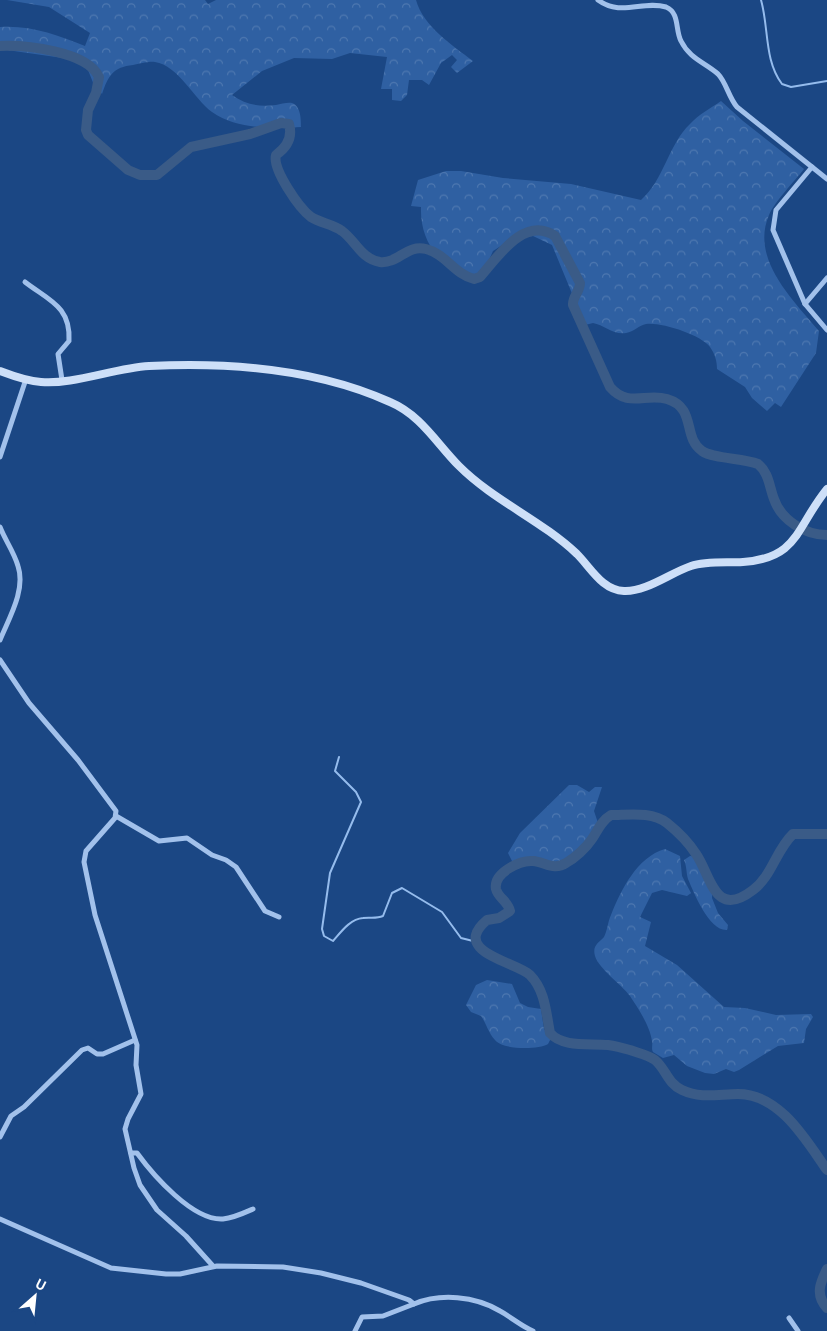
<svg xmlns="http://www.w3.org/2000/svg" width="827" height="1331" font-family="Ubuntu,sans-serif">
<style>
.forest{fill:url(#forest-crowns)}
.lines{fill:none;stroke-linecap:round;stroke-linejoin:round}
.stream{stroke:#95bced;stroke-width:2}
.river{stroke:#3a5b87;stroke-width:10}
.street{stroke:#a2c1eb;stroke-width:5}
.secondary{stroke:#cddff8;stroke-width:8}
</style>
<defs>
<pattern id="forest-crowns" width="20" height="18" patternUnits="userSpaceOnUse" patternTransform="scale(1.25)"><rect width="20" height="18" fill="#2f60a2"/><path d="M2 6a3 3 0 1 1 6 0M12 15a3 3 0 1 1 6 0" fill="none" stroke="#4e78b0"/></pattern>
</defs>
<rect width="100%" height="100%" fill="#1b4784"/>
<g class="forest">
<path d="M7,0H205L208,4L216,0H416C423,26 452,45 473,61L457,73L451,67L457,60L452,55L441,63L429,85L422,80H409L407,95L401,101L392,100V89H381L387,57L350,53L332,59L294,58L262,71L232,95C246,105 259,107 276,105C281,104 288,102 292,103C301,106 301,120 301,127C272,128 238,130 212,112C195,100 178,65 155,62C149,61 139,64 133,65C113,67 108,76 102,94L94,85L86,65L70,59L0,49V27C31,25 57,35 85,46L90,33L49,7Z"/>
<path d="M721,101L743,121L804,169C794,182 775,201 769,215C750,259 793,300 819,331L816,353L781,407L775,403L767,411L752,398L745,387L717,369C717,361 715,354 710,347C701,335 662,322 646,324C639,325 634,332 626,333C613,335 604,325 593,323L585,325L552,245L533,236L510,240L493,251L484,271L468,278C438,264 420,241 421,207L411,206L418,180L446,171H461L503,178L571,184L641,200C664,180 668,145 690,124C698,115 711,108 721,101Z"/>
<path d="M569,785H577L589,792L595,787H602L594,811L598,823L595,839L588,851L576,859H569L563,863H547L531,858L520,862L512,861L508,853L520,833Z"/>
<path d="M665,849L680,856L682,876L691,893L687,896L662,890L652,893L640,917L651,922L645,946L677,965L724,1007L745,1008L776,1015L811,1014L813,1017L806,1029L804,1043L778,1046L739,1070L734,1072L726,1069L714,1074L705,1073L687,1066L674,1055L663,1058L653,1052C651,1048 653,1045 652,1041C650,1026 638,1008 630,996C621,984 599,969 595,956C592,945 599,943 604,937C607,932 608,921 611,915C621,890 637,857 665,849Z"/>
<path d="M690,856L701,857L713,878L712,898L718,913L728,925L727,930C709,931 694,893 688,879C686,872 687,867 684,860Z"/>
<path d="M487,980L512,984L520,1003L528,1007L541,1009L544,1029L551,1038L548,1044C538,1050 503,1050 495,1040C489,1034 486,1023 481,1016L471,1012L466,1005L476,985Z"/>
</g>
<g class="lines">
<g class="stream">
<path d="M761,0C769,28 764,60 782,84L791,87L827,81"/>
<path d="M339,757L335,771L356,792L361,802L330,873L322,929L324,936L333,941C341,932 350,919 363,918C370,917 376,919 383,916L392,893L402,888L442,912L461,938L477,942"/>
</g>
<g class="river">
<path d="M0,46C25,45 87,51 99,77L96,93L88,110L86,130L88,135L128,170L140,175H157L191,147L250,134L281,123L289,124C293,138 286,148 276,155C272,169 299,208 311,217C320,223 333,224 342,231C355,240 361,259 380,262C398,264 407,244 426,249C446,254 454,274 474,279L480,277C497,258 524,215 555,236L580,283C580,292 572,297 573,305L610,387C628,408 645,393 667,399C697,408 682,437 702,451C714,459 742,458 758,464C769,473 769,486 774,499C781,520 805,535 827,535"/>
<path d="M827,834H793C776,850 772,876 753,890C714,920 711,875 696,854C689,843 677,831 667,823C652,811 628,815 611,815C601,821 598,830 592,839C586,848 575,858 566,863C554,871 545,862 533,861C520,860 493,873 496,889C498,898 508,901 510,911L499,918L487,920C449,952 517,962 530,975C545,990 546,1012 550,1033C563,1048 590,1043 608,1045C615,1046 623,1048 630,1050C638,1053 648,1055 655,1060C666,1069 667,1083 682,1090C701,1099 719,1094 738,1094C780,1094 806,1140 827,1170"/>
<path d="M827,1269C820,1283 815,1295 827,1308"/>
</g>
<g class="street">
<path d="M598,0C621,17 643,0 666,7C680,13 675,30 681,41C690,59 704,62 718,74C726,82 729,98 737,107L827,179"/>
<path d="M812,167L776,210L773,230L805,304L827,330"/>
<path d="M25,282C48,300 71,306 69,341L58,354L62,380"/>
<path d="M805,304L827,278"/>
<path d="M0,457L26,379"/>
<path d="M0,527C5,540 14,552 18,566C26,590 9,618 0,640"/>
<path d="M0,660L29,703L78,760L116,811L115,818L86,851L84,862L95,915L137,1045L136,1065L141,1094L128,1119L125,1129L134,1168L140,1185L157,1210L186,1236L213,1266"/>
<path d="M116,816L159,841L187,838L212,855L226,860L236,867L265,911L279,917"/>
<path d="M0,1137L11,1116L24,1107L82,1050L88,1048L97,1054H103L135,1040"/>
<path d="M131,1153H137C153,1175 193,1221 223,1219C233,1218 244,1213 253,1209"/>
<path d="M0,1219L111,1268L166,1274H180L217,1266L283,1267L321,1273L361,1283L409,1300L414,1304C440,1293 475,1296 500,1311C511,1317 521,1326 533,1331"/>
<path d="M789,1318L798,1331"/>
<path d="M355,1331L362,1317L383,1316L414,1304"/>
</g>
<path class="secondary" d="M0,371C13,376 27,381 41,382C72,385 115,368 149,366C230,362 315,368 390,402C421,415 437,444 459,466C494,501 541,520 577,554C591,568 602,590 624,591C646,592 670,573 691,566C706,561 726,563 743,562C799,558 796,527 827,489"/>
</g>
<g transform="translate(35 1296) rotate(27)" stroke="#1b4784" stroke-width="4" paint-order="stroke">
<path d="M0-4L9 19L0 12L-9 19Z" fill="#ffffff"/>
<text y="-8" font-size="14" font-weight="bold" text-anchor="middle" fill="#ffffff">U</text>
</g>
</svg>
